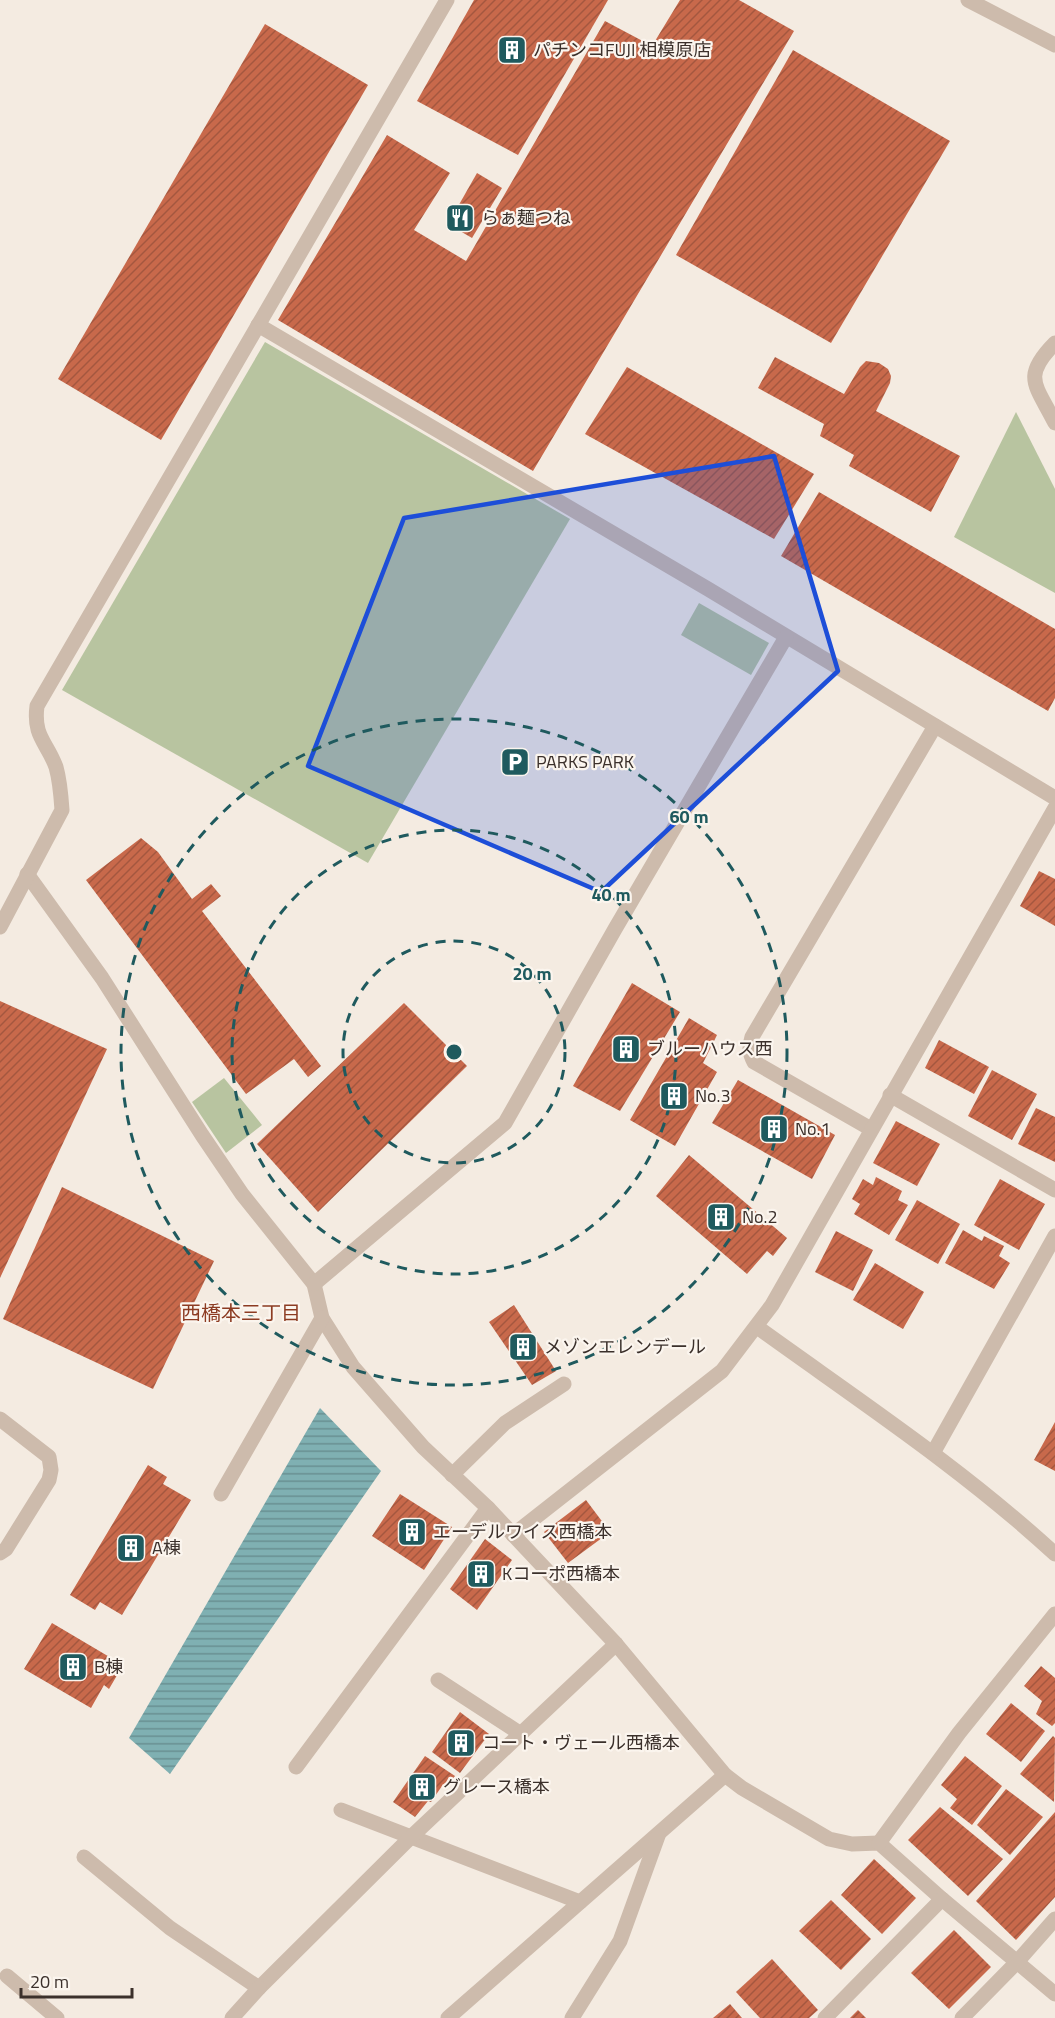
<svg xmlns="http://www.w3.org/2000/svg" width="1055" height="2018" font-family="'Titillium Web','Noto Sans JP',sans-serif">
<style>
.green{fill:#b8c4a0}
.water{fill:url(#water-rules)}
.building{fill:url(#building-hatch)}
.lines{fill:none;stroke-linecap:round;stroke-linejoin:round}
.minor{stroke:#cdbbac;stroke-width:15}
.marked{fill:#1d4ed8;fill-opacity:0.2;stroke:#1d4ed8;stroke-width:4.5;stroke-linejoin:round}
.ring{fill:none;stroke:#1f5a5e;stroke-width:3;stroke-dasharray:10 8}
.labels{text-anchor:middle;stroke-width:4.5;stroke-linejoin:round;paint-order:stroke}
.poi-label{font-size:18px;fill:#3b302b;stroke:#fbf5ee;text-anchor:start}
.neighbourhood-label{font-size:20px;fill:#8c3b22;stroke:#fbf5ee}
.centre{fill:#1f5a5e;stroke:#fbf5ee;stroke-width:3}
.ring-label{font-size:18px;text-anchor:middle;font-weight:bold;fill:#1f5a5e;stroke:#fbf5ee;stroke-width:4.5;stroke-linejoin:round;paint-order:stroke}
</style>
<defs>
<pattern id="water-rules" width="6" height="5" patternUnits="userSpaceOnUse" patternTransform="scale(1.5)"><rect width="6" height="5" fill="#7fb0b2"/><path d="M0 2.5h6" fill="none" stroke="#699091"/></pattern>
<pattern id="building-hatch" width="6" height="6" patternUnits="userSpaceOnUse" patternTransform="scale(1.5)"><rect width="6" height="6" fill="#c8694b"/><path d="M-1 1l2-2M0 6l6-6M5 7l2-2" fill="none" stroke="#a4573f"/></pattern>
</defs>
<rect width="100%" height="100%" fill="#f4ebe1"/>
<g class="green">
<path d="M265,342L570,519L368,863L62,690Z"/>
<path d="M1016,412L1055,489V593L954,537Z"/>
<path d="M699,603L769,643L751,675L681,635Z"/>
<path d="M224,1078L262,1125L226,1153L192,1102Z"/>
</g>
<path class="water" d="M320,1408L381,1471L170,1774L129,1738Z"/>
<g class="building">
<path d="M474,0H608L518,155L417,101Z"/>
<path d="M680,0H739L794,31L533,471L278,320L387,135L450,173L414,230L466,261L605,21L652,46Z"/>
<path d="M265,24L368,85L161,440L58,379Z"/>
<path d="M793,50L950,141L831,343L676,255Z"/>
<path d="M477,173L502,188L472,238L448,224Z"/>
<path d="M775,357L844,394L860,367L866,361L879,363L888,369L891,376L890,383L876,411L960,456L931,512L849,466L854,455L820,436L824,424L758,388Z"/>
<path d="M627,367L814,474L774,539L585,434Z"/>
<path d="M819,492L1055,629V698L1048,711L781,556Z"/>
<path d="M141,838L158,852L192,899L211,884L221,896L202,911L321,1066L308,1077L294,1059L246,1094L86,880Z"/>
<path d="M1039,871L1055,879V926L1020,906Z"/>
<path d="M632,983L680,1012L620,1111L573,1086Z"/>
<path d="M0,1001L107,1049L0,1278Z"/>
<path d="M404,1003L467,1066L318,1212L257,1144Z"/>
<path d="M689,1018L717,1035L703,1063L717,1072L675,1146L630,1120Z"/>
<path d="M939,1040L989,1067L974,1094L925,1068Z"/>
<path d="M992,1070L1037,1094L1012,1140L968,1116Z"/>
<path d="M738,1080L835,1135L812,1179L712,1123Z"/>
<path d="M1036,1108L1055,1117V1162L1018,1144Z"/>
<path d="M896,1121L940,1144L917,1186L873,1163Z"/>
<path d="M689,1155L787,1238L773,1256L767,1251L747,1274L656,1196Z"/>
<path d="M876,1177L902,1191L898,1200L908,1205L889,1235L854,1214L860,1204L852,1199L863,1179L873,1185Z"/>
<path d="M1000,1179L1045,1204L1019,1250L974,1225Z"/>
<path d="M62,1187L214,1261L153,1389L3,1319Z"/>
<path d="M917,1200L960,1224L938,1264L895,1240Z"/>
<path d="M963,1230L982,1241L984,1236L1004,1246L999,1256L1010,1263L994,1289L945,1263Z"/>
<path d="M836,1231L873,1250L853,1291L815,1272Z"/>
<path d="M875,1263L924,1292L903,1329L853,1300Z"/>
<path d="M514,1305L556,1371L532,1385L489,1322Z"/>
<path d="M1055,1422V1471L1034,1460Z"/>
<path d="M148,1465L167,1477L163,1484L191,1500L122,1615L100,1602L95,1610L70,1595Z"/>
<path d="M400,1494L452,1527L424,1570L372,1536Z"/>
<path d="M586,1500L610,1532L568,1563L544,1532Z"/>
<path d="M485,1539L512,1560L477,1610L450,1589Z"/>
<path d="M52,1623L123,1665L109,1689L104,1685L91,1708L24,1669Z"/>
<path d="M1041,1666L1055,1678V1723L1052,1726L1036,1714L1042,1701L1024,1686Z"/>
<path d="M1011,1703L1045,1731L1021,1762L986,1734Z"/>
<path d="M460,1712L489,1734L460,1773L432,1752Z"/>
<path d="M1053,1736L1055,1738L1054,1802L1020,1774Z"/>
<path d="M425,1756L455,1776L445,1788L442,1786L431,1802L428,1801L415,1817L393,1802Z"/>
<path d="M965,1756L1002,1786L972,1825L950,1808L957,1799L941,1785Z"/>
<path d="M1006,1789L1043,1817L1010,1855L977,1825Z"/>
<path d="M940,1807L1003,1859L968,1896L908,1840Z"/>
<path d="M1055,1812V1897L1016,1940L976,1901Z"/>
<path d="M874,1859L916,1898L882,1934L841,1895Z"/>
<path d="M831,1900L871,1939L841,1970L799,1931Z"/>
<path d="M954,1930L991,1967L949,2009L911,1973Z"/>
<path d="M772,1959L818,2010L809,2018H760L736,1992Z"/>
<path d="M730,2004L742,2018H713Z"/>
<path d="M858,2010L866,2018H850Z"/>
</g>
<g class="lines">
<g class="minor">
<path d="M968,0L1055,45"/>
<path d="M258,325L708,589L1055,798"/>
<path d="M1055,343C1021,377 1036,385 1055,423"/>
<path d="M27,874L102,978L202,1135L242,1194L314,1284L322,1318L353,1367L423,1447L488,1508L616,1644L725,1775L742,1788L829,1839L852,1844L879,1843L942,1899L1055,1994"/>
<path d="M0,927L62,810C61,795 60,781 56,767C47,742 33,737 37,706L447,0"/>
<path d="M890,1095L1055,1190"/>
<path d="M871,1129L754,1062C749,1053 749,1047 752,1037L935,726"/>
<path d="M314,1284L505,1123L615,929L786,637"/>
<path d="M757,1327C858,1400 963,1469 1055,1554"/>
<path d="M0,1419L49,1457L51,1470L49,1480L6,1549L0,1553"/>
<path d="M933,1453L1055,1236"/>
<path d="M452,1475L505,1423L564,1384"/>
<path d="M221,1494L322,1318"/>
<path d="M513,1535L722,1371L772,1305L1055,808"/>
<path d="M438,1680L521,1734"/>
<path d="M296,1767L488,1508"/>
<path d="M341,1810L580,1902"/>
<path d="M879,1843L959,1733L1055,1614"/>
<path d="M84,1857L170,1928L259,1988L411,1837L616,1644"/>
<path d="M7,1976L57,2018"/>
<path d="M232,2018L259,1988"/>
<path d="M448,2018L725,1775"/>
<path d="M572,2018L620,1941L658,1836"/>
<path d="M825,2018L942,1899"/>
<path d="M962,2018L1017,1962L1055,1919"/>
</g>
</g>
<path class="marked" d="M774,456L838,671L601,892L308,766L404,518Z"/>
<g class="ring">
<circle cx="454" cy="1052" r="111"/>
<circle cx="454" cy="1052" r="222"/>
<circle cx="454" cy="1052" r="333"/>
</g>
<defs>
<g id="building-square" transform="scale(1.5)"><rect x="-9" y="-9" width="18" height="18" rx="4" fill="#1f5a5e" stroke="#fbf5ee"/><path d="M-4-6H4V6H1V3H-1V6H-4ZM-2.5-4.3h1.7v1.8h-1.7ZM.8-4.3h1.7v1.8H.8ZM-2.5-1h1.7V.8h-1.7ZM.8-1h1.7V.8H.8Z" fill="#fff"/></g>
<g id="restaurant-square" transform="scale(1.5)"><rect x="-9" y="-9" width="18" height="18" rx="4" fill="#1f5a5e" stroke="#fbf5ee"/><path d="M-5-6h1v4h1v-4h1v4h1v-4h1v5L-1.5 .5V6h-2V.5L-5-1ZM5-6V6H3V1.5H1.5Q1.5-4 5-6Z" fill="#fff"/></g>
<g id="parking-square" transform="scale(1.5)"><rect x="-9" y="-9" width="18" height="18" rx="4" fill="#1f5a5e" stroke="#fbf5ee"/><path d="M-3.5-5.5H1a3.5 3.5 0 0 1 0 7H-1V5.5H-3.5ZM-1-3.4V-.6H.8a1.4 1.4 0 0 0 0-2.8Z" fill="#fff"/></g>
</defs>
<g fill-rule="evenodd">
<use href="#building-square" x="512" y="50"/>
<use href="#restaurant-square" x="460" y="218"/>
<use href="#parking-square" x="515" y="762"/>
<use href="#building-square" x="626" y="1049"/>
<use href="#building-square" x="674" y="1096"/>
<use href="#building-square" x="774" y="1129"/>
<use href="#building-square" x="721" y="1217"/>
<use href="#building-square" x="523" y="1347"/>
<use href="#building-square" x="412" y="1532"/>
<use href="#building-square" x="131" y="1548"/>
<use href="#building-square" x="481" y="1574"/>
<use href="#building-square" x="73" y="1667"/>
<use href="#building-square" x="461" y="1743"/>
<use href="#building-square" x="422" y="1787"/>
</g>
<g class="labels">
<g class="poi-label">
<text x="533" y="56">パチンコFUJI 相模原店</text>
<text x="481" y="224">らぁ麺つね</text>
<text x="536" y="768">PARKS PARK</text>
<text x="647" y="1055">ブルーハウス西</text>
<text x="695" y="1102">No.3</text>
<text x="795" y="1135">No.1</text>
<text x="742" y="1223">No.2</text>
<text x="544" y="1353">メゾンエレンデール</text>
<text x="433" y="1538">エーデルワイス西橋本</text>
<text x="152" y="1554">A棟</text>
<text x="502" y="1580">Kコーポ西橋本</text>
<text x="94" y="1673">B棟</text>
<text x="482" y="1749">コート・ヴェール西橋本</text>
<text x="443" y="1793">グレース橋本</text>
</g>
<g class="neighbourhood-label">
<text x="241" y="1320">西橋本三丁目</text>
</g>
</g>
<circle cx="454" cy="1052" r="9" class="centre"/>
<g class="ring-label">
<text x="689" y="823">60 m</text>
<text x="611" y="901">40 m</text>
<text x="532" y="980">20 m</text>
</g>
<path d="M21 1988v9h111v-9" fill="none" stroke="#3b302b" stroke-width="3"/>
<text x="30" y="1988" font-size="18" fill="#3b302b" stroke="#fbf5ee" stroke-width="4.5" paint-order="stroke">20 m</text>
</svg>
